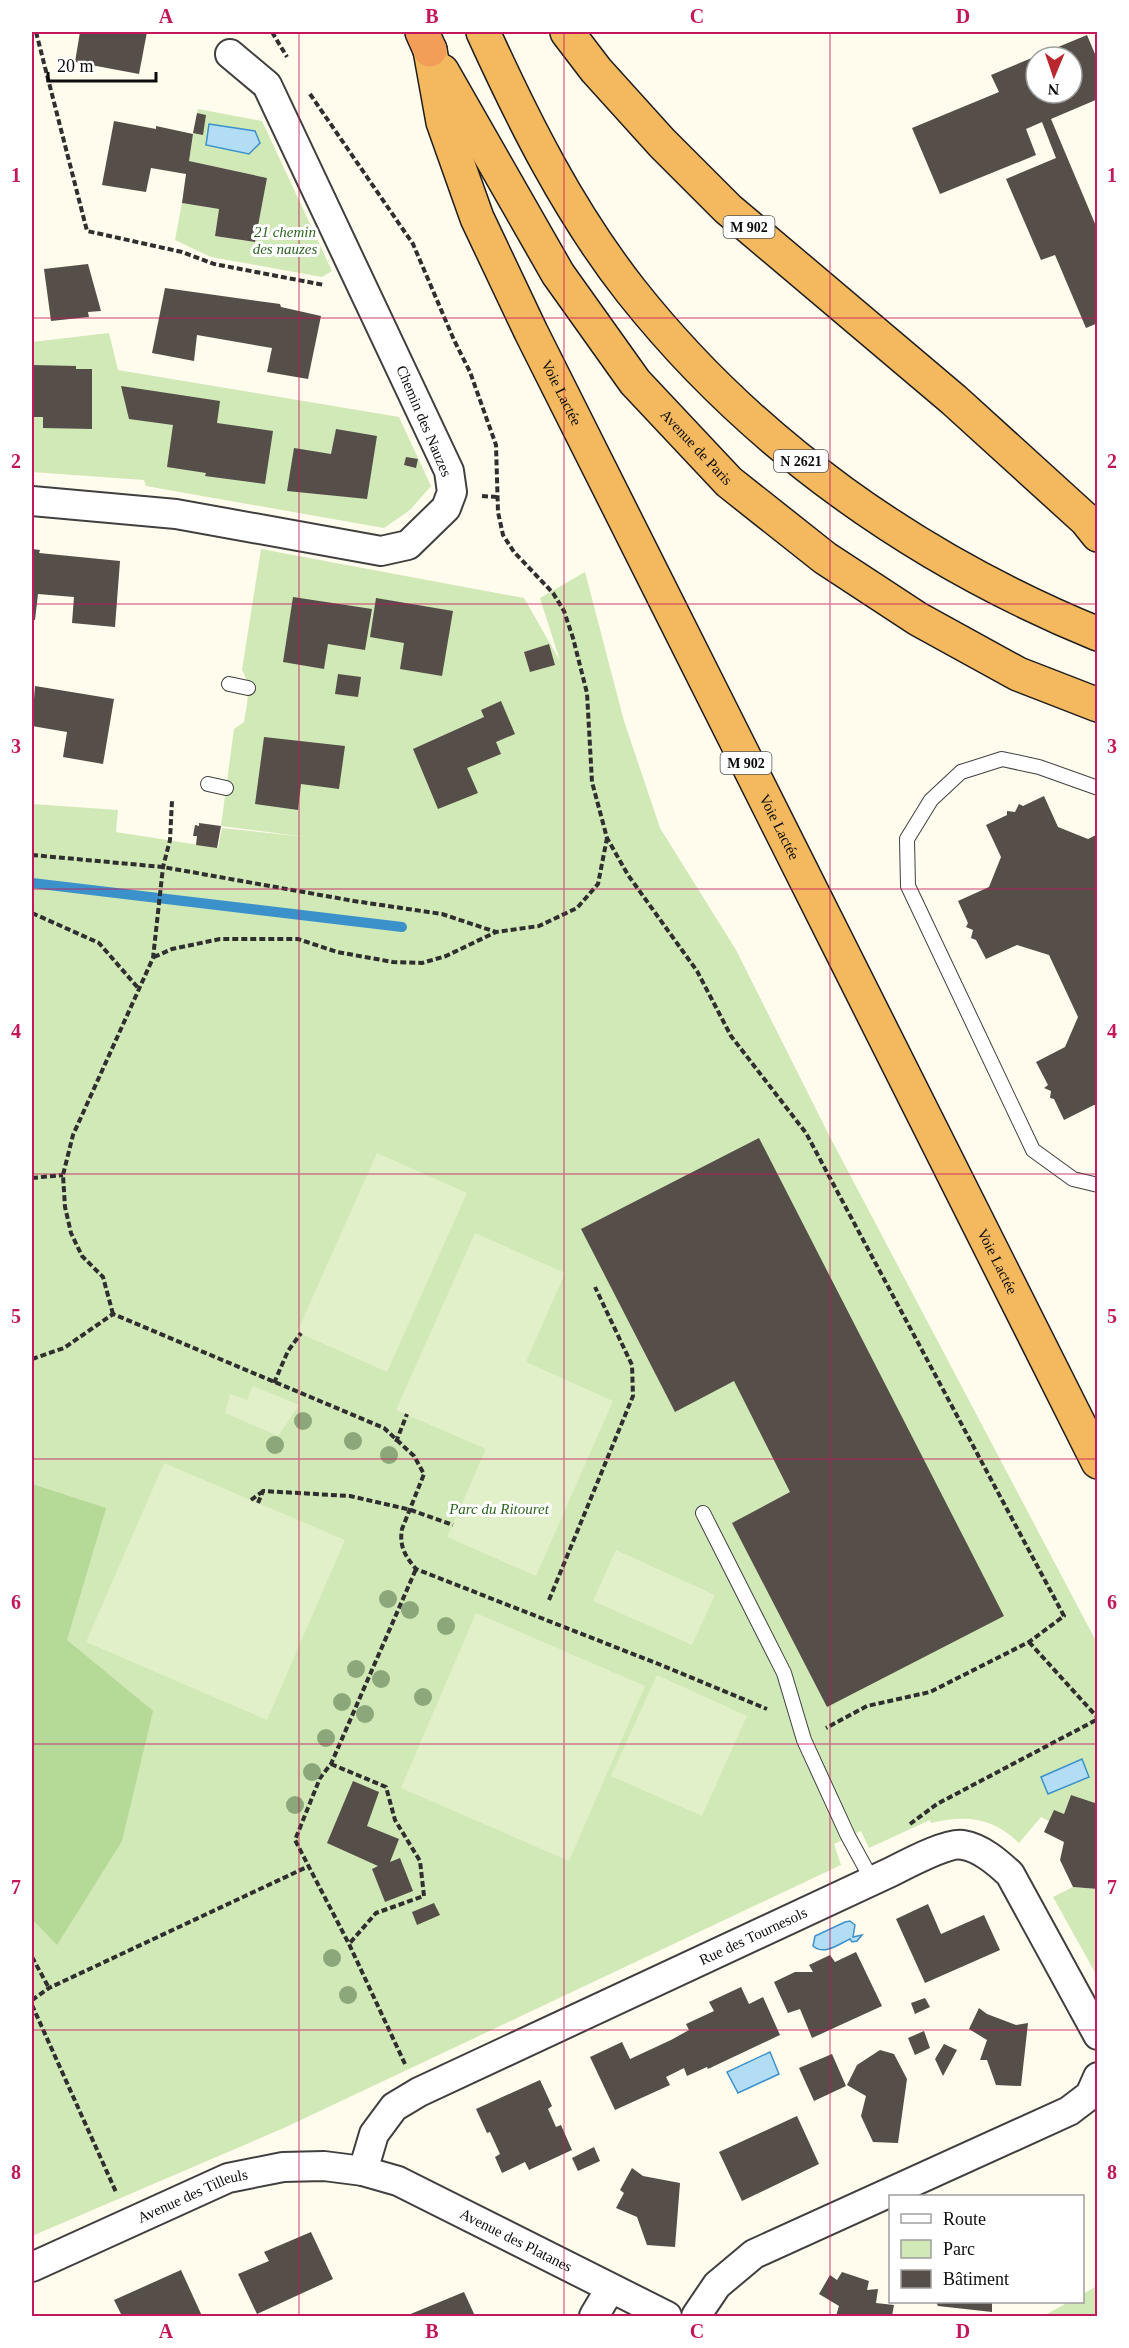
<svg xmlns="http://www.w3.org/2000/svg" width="1129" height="2348" font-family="'Times New Roman',serif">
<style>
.green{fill:#d1e8b7}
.forest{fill:#b5d997}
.pitch{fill:#e2f0c9}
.water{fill:#b3dcf5;stroke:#3b92cb;stroke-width:1.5}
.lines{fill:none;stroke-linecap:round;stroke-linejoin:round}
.stream{stroke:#3b92cb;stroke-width:10}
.building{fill:#554e49;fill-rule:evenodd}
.service-casing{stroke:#404040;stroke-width:16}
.minor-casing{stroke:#404040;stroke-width:32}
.trunk-casing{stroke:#1e1e1e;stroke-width:36}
.motorway-casing{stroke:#1e1e1e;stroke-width:36}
.path{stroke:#2f2f2f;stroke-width:4;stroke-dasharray:6 3;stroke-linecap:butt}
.service{stroke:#fff;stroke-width:14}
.minor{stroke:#fff;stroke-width:28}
.trunk{stroke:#f4b85e;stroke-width:33}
.motorway{stroke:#f29e58;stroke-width:33}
.tree{fill:#8ca87b}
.grid{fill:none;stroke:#c2185b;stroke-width:1.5;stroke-opacity:0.55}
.labels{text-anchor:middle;stroke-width:6;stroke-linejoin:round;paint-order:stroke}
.shield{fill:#fff;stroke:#565656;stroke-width:1.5}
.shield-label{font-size:14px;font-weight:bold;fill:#0d0d0d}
.park-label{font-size:15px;font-style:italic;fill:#2d641e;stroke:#fff}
.street-label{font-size:15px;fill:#0d0d0d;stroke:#fff}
.neatline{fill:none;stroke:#c2185b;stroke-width:2}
.grid-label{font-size:20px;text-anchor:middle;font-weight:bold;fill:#c2185b}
</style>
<rect width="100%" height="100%" fill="#fffbed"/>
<g class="green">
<path d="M198,109L262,121L332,271L322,277L211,257L175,240L182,203L219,209L215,236L255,242L267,178L189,161L193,133L206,115L197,113Z"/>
<path d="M109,333L118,370L399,417L431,486L410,510L384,528L146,486L144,480L32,472V342Z"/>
<path d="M261,549L524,598L560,661L540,598L585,572L624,721L660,828L736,950L831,1139L1097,1643V1804L1071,1795L1064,1814L1049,1821L1041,1817L1019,1843C992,1817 966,1815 931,1823L930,1820L869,1848L861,1831L834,1844L841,1865L284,2128L32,2236V804L118,810L116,832L218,848L222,828L307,837L221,826L234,729L244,722C247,703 252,687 242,670Z"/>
<path d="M1073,1887L1097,1889V1976L1053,1897Z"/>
<path d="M1097,2286V2316H1043L1069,2302H1082L1083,2294Z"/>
</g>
<path class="forest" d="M32,1484L106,1508L67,1640L153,1711L122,1841L57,1945L32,1919Z"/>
<g class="pitch">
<path d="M377,1153L467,1193L387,1372L297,1332Z"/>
<path d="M475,1233L565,1273L526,1362L613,1401L536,1576L447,1537L486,1449L396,1410Z"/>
<path d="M253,1386L299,1405L278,1436L225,1413L230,1394L247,1400Z"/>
<path d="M164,1463L345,1540L267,1720L86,1642Z"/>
<path d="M616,1550L715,1595L692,1645L593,1601Z"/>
<path d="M476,1613L645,1686L569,1861L401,1788Z"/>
<path d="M657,1675L747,1716L702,1816L611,1776Z"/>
</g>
<g class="water">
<path d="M209,124L255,131L260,143L249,154L206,145Z"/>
<path d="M1082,1759L1089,1777L1048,1794L1041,1777Z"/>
<path d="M850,1921L855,1925L853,1937L862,1935L857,1941L852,1942L850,1939C839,1944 824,1956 813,1946L815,1936L845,1922Z"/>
<path d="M770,2052L779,2074L738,2093L727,2072Z"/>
</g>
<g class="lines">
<path class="stream" d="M32,883L402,927"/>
</g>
<g class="building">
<path d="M80,32H147L139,74L75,62Z"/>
<path d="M1087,35L1098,61V99L1051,119L1096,226H1098V323L1086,328L1055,255L1041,260L1006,179L1056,158L1042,122L1026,129L1036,155L940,194L912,128L999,92L991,75ZM1036,57H1072V93H1036Z"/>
<path d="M197,113L206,115L203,135L193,133Z"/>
<path d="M114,121L156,129V126L193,134L189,161L267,178L255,242L215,236L219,209L182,203L186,174L151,168L146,192L102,185Z"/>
<path d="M88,264L101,311L88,312L89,317L51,321L44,269Z"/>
<path d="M165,288L280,304L281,307L321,316L308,379L267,372L272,348L197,335L194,361L152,353Z"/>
<path d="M32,365L76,366V369H92V429L43,428V417H32Z"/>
<path d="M121,386L220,401L217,423L273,431L265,484L205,476L206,473L167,467L173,425L129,419Z"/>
<path d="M336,429L377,436L367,499L287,491L294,448L331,454Z"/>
<path d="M406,457L418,459L416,468L404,465Z"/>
<path d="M32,549L40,550L39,553L120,561L115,627L72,623L74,597L38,594L35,620H32Z"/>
<path d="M293,597L372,609L365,650L328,644L324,669L283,662Z"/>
<path d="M376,598L453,611L442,676L400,669L404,643L370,637Z"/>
<path d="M549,644L555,665L530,672L524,652Z"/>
<path d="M338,674L361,677L358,697L335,694Z"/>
<path d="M35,686L114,699L103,764L63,757L67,732L32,726Z"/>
<path d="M501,701L515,734L496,742L501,754L467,768L478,793L438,809L413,749L484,717L481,710Z"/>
<path d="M264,737L345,746L339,789L301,784L298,810L255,804Z"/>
<path d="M1044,796L1058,827L1088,839L1098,834V1106L1094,1105L1064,1120L1054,1099L1050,1098L1051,1091L1044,1088L1048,1085L1036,1062L1065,1047L1078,1017L1049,955L1017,945L986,959L976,940L971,938L973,930L966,927L968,923L958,901L989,887L1001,857L986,825L1007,815V811L1015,812L1019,804L1023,806Z"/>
<path d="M199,823L221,826L217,848L196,845L197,836H193L195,825L199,826Z"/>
<path d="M759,1138L1004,1616L827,1707L732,1523L790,1492L734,1381L675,1412L581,1229Z"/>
<path d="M353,1781L379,1792L367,1826L399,1839L390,1862L400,1858L413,1891L385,1902L372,1869L378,1866L327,1843Z"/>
<path d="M1071,1795L1098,1804L1095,1823L1098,1824V1889L1073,1887L1060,1860L1064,1842L1044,1832L1054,1810L1064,1814Z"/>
<path d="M434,1903L440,1915L417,1925L412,1912Z"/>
<path d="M928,1904L941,1934L984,1915L1000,1950L925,1983L896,1919Z"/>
<path d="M856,1952L882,2006L812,2038L800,2009L788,2013L774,1982L795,1972H813L809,1965L830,1955L835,1962Z"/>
<path d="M741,1987L749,2004L763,1997L780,2035L708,2069L707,2067L687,2076L684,2068L666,2077L670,2085L615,2110L590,2057L622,2042L630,2059L671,2040L689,2030L686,2024L714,2011L709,2002Z"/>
<path d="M925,1998L930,2007L915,2014L911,2003Z"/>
<path d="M979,2008L987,2014L1016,2025L1028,2023L1021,2086L996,2085L987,2060H980L987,2040L969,2029Z"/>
<path d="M924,2031L930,2048L915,2055L908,2038Z"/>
<path d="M944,2044L957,2050L943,2076L935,2059Z"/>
<path d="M880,2050L894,2054L907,2079L898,2143L873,2142L861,2116L866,2096L847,2085L857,2065Z"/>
<path d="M832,2054L846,2086L814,2101L799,2068Z"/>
<path d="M540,2080L552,2106L548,2109L556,2127L561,2125L572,2150L529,2170L525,2162L502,2173L495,2157L500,2154L490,2132L487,2133L476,2109Z"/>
<path d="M797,2116L819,2164L742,2201L719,2152Z"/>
<path d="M594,2147L600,2161L578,2171L572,2158Z"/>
<path d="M632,2168L643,2176L680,2183L675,2247L647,2245L637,2217L616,2208L624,2193L620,2190Z"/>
<path d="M311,2232L333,2279L257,2314L238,2274L269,2261L264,2252Z"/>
<path d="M181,2270L202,2316H122L114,2300Z"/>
<path d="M842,2272L869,2281L867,2290L878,2289L876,2303L894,2305L892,2316H836L839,2306L819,2294L830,2275L837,2280Z"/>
<path d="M464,2292L475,2316H406L413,2313Z"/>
<path d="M936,2302H992V2312L938,2306Z"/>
</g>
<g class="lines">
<g class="service-casing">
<g id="service">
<path d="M229,684L248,688"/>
<path d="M208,784L226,788"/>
<path d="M1098,788L1039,767L1002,759L961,772L931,800L907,839L908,886L1033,1150L1073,1179L1098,1185"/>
<path d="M703,1513L784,1673L804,1740L848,1836L872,1880"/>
</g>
</g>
<g class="minor-casing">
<g id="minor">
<path d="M32,501L176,514L381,551L408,545L446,508L452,492L449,471L267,85L230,54"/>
<path id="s1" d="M363,2171L374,2134L394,2107L419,2092L893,1871C907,1864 948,1842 963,1845C981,1848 997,1862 1010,1874L1098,2035"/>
<path id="s2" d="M32,2267L228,2178L283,2167L324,2166L363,2171L398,2181L667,2316"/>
<path d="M594,2316L610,2289"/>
<path d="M696,2316L717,2285L754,2254L1069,2111L1090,2095L1098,2077"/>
</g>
</g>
<g class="trunk-casing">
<g id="trunk">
<path d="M483,32C524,122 569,212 631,291C753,445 917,560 1098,634"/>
<path d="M567,32L596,70L662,143L728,209L954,400L1086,520L1098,535"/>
<path id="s3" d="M430,50L443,122L477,218L531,332L1098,1462"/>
<path id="s4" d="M442,71L558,274L635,382L729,482L825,558L918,619L1018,674L1098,705"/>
</g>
</g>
<g class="motorway-casing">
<path id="motorway" d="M422,32L430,50"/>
</g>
<g class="path">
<path d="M36,32L87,231L182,252L214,264L324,285"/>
<path d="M272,32L287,57"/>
<path d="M310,94L413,244L454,340L470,372L496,445L498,512L503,535L514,552L553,593L564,611L573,638L587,693L592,782L607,838L628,875L697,971L731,1036L806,1133L1064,1616L1029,1642L930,1692L867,1706L826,1728"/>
<path d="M482,496L497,497"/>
<path d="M32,855L163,867L354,901L442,914L496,932"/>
<path d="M32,913L99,943L139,989"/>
<path d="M154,957L172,949L220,939H298L337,952L393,962L422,963L446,956L496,932L539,926L577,908L598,884L607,838"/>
<path d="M32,1178L63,1175"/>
<path d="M113,1314L103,1277L82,1256L71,1233L65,1207L63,1175L73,1135L153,958L163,867L170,840L172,801"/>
<path d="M32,1359L64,1348L113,1314L384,1428L414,1456L424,1474L402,1529C399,1546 405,1556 416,1569L661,1665L767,1709"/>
<path d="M274,1383L288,1351L301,1333"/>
<path d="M396,1442L407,1414"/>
<path d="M251,1500L262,1492"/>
<path d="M258,1503L263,1491L350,1496L411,1510L453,1525"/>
<path d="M549,1600L633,1396L632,1365L595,1287"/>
<path d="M1029,1642L1098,1718"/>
<path d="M331,1764L386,1787L395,1820L420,1861L424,1896L376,1913L349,1944"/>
<path d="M910,1824L937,1804L1098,1719"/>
<path d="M32,1957L49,1988"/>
<path d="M32,2000L49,1988L309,1866"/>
<path d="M32,2005L116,2192"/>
<path d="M405,2064L349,1944L295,1840L320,1778L331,1764L416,1569"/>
</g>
<use href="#service" class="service"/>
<use href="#minor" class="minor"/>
<use href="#trunk" class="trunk"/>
<use href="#motorway" class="motorway"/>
</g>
<g class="tree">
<circle cx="303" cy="1421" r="9"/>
<circle cx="353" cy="1441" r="9"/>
<circle cx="275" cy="1445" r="9"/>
<circle cx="389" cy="1455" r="9"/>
<circle cx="388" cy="1599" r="9"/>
<circle cx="410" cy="1610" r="9"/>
<circle cx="446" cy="1626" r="9"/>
<circle cx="356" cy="1669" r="9"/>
<circle cx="381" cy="1679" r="9"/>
<circle cx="423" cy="1697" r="9"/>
<circle cx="342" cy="1702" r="9"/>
<circle cx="365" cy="1714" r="9"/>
<circle cx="326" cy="1738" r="9"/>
<circle cx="312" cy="1772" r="9"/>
<circle cx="295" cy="1805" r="9"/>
<circle cx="332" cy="1958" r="9"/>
<circle cx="348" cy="1995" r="9"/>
</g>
<path class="grid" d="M299,32V2316M564,32V2316M830,32V2316M32,318H1098M32,604H1098M32,889H1098M32,1174H1098M32,1459H1098M32,1744H1098M32,2030H1098"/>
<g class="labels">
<g class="shield">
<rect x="723.5" y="216" width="51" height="22" rx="4.5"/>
<rect x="774" y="450" width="54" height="22" rx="4.5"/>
<rect x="720.5" y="752" width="51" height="22" rx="4.5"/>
</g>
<g class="shield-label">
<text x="749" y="232">M 902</text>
<text x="801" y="466">N 2621</text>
<text x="746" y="768">M 902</text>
</g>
<g class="park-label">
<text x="285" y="237">21 chemin<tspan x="285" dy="17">des nauzes</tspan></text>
<text x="499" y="1514">Parc du Ritouret</text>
</g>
<g class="street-label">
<text dy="5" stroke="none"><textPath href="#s3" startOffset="369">Voie Lactée</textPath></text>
<text transform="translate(424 421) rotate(67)" y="5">Chemin des Nauzes</text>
<text dy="5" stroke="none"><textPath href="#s4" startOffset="456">Avenue de Paris</textPath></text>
<text dy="5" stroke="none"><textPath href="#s3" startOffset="855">Voie Lactée</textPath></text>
<text dy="5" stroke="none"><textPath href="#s3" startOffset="1341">Voie Lactée</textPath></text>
<text dy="5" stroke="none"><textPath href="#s1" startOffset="470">Rue des Tournesols</textPath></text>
<text dy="5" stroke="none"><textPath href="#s2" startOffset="176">Avenue des Tilleuls</textPath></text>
<text dy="5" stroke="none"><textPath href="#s2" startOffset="520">Avenue des Platanes</textPath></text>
</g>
</g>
<rect width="1129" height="2348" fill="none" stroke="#ffffff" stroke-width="66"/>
<rect x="889" y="2195" width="195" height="108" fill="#ffffff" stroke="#9e9e9e" stroke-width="1.5"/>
<rect x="901" y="2214" width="30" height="9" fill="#ffffff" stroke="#9e9e9e" stroke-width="1.5"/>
<text x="943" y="2225" font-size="18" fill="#0d0d0d">Route</text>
<rect x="901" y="2240" width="30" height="18" fill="#d1e8b7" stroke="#9e9e9e" stroke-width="1.5"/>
<text x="943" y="2255" font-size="18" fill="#0d0d0d">Parc</text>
<rect x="901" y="2270" width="30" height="18" fill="#554e49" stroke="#9e9e9e" stroke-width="1.5"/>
<text x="943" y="2285" font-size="18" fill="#0d0d0d">Bâtiment</text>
<g transform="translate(1054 75) rotate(182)"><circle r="28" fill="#ffffff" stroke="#9e9e9e" stroke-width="1.5"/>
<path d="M0-4.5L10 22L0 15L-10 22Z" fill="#bb272e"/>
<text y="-9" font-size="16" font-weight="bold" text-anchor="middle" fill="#0d0d0d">N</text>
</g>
<path d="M48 72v9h108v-9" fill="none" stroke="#0d0d0d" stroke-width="3"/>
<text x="57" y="72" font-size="18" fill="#0d0d0d" stroke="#ffffff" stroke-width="4.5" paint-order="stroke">20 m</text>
<rect x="33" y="33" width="1063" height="2282" class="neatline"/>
<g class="grid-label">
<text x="166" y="23">A</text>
<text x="432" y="23">B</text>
<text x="697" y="23">C</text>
<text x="963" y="23">D</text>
<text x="16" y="182">1</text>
<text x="1112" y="182">1</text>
<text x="16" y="468">2</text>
<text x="1112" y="468">2</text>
<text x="16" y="753">3</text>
<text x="1112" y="753">3</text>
<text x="16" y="1038">4</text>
<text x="1112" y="1038">4</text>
<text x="16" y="1323">5</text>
<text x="1112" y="1323">5</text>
<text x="16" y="1609">6</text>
<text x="1112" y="1609">6</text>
<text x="16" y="1894">7</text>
<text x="1112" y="1894">7</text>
<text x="16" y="2179">8</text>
<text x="1112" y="2179">8</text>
<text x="166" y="2338">A</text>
<text x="432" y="2338">B</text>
<text x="697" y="2338">C</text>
<text x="963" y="2338">D</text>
</g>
</svg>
